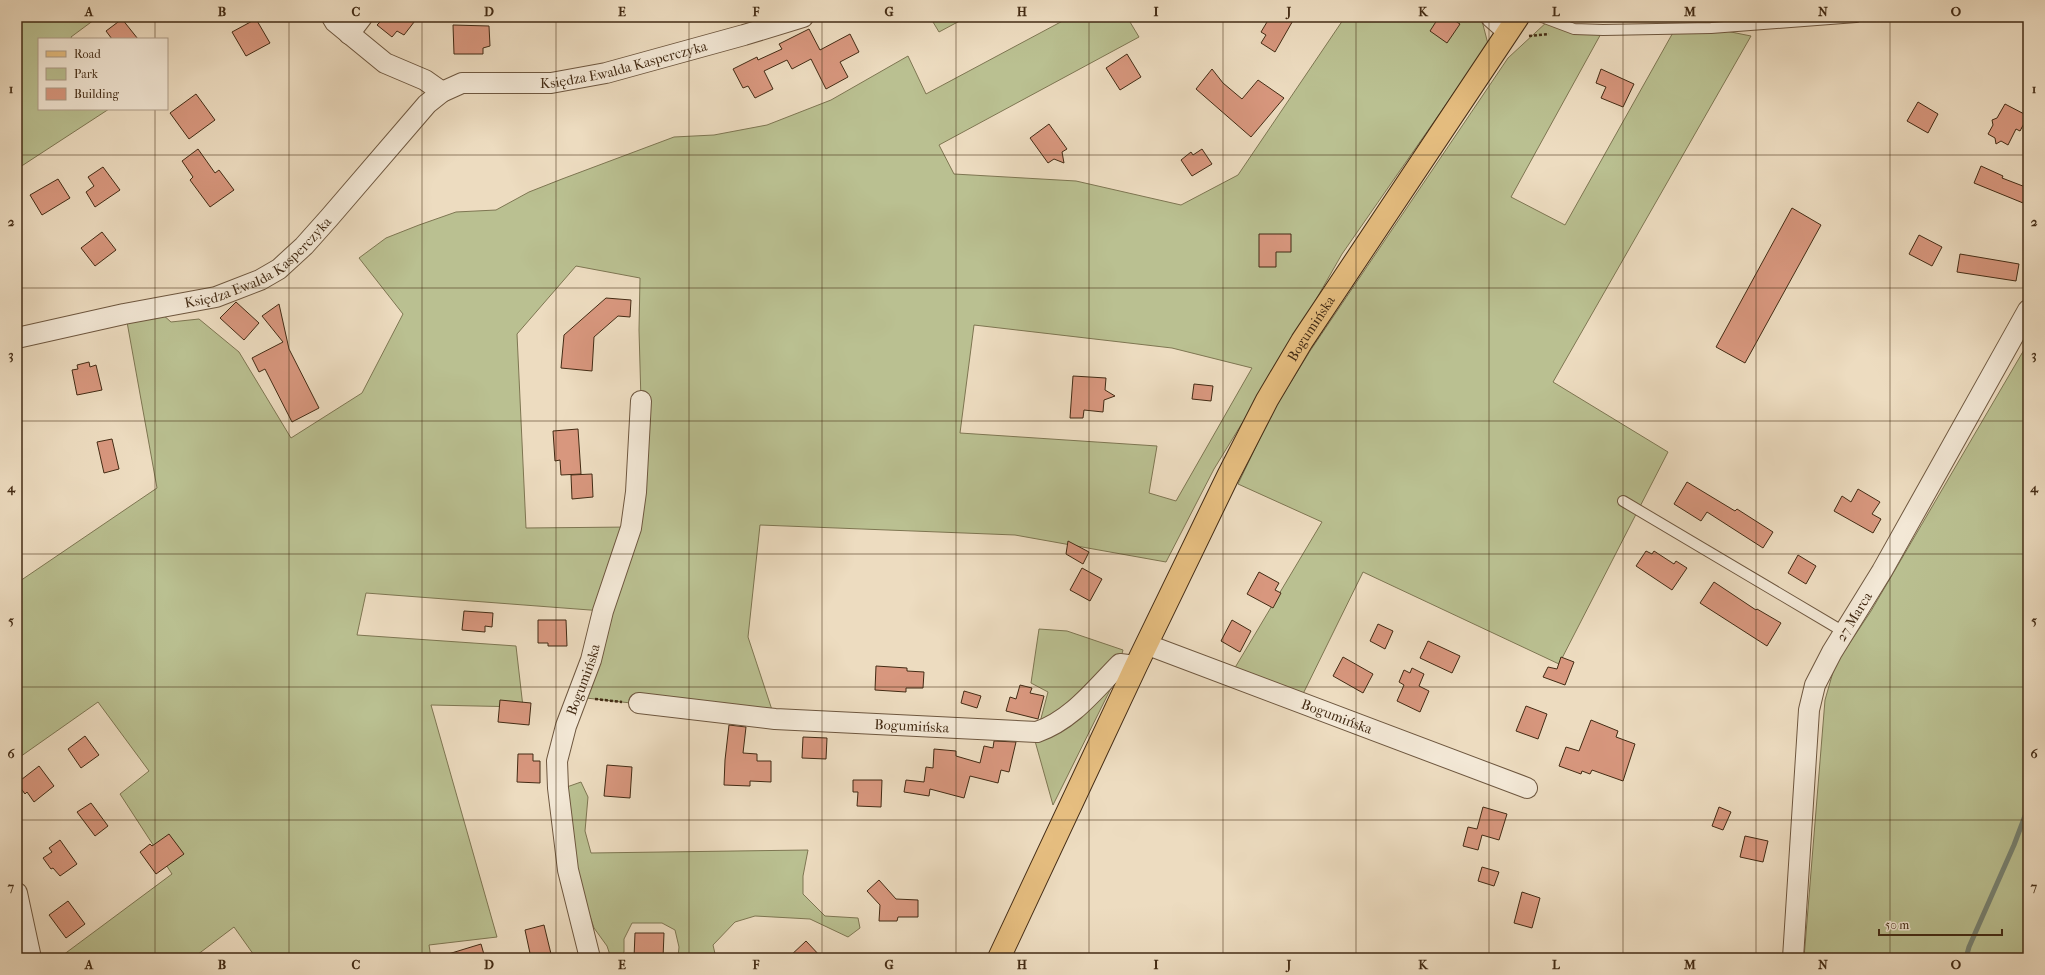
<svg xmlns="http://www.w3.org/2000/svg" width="2045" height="975" font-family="'IM FELL French Canon',serif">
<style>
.green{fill:#bac091;stroke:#7e7652;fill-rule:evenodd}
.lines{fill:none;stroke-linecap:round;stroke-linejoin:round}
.stream{stroke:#778272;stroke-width:5}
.building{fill:#d8977e;stroke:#432b14}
.service-casing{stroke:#6e573f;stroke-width:12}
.minor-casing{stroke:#6e573f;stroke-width:22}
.primary-casing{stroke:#432b14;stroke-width:24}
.path{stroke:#432b14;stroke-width:2.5;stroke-dasharray:3 2;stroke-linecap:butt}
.service{stroke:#f3e8d6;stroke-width:10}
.minor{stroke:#f3e8d6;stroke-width:20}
.primary{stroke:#e6be80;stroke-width:22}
.grid{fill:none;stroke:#432b14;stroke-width:1;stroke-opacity:0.55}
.labels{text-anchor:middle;stroke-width:4;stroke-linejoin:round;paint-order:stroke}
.street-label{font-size:14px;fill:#432b14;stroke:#f3e8d6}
.neatline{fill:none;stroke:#432b14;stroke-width:1.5}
.grid-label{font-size:13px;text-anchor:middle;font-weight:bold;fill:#432b14}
</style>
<rect width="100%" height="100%" fill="#eddcc0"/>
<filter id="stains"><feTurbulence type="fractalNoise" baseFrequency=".005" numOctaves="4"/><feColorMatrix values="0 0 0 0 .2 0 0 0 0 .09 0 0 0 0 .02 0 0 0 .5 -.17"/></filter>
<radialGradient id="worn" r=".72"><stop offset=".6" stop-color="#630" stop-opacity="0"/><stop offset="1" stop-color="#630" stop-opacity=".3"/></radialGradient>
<g class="green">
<path d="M17,17H98L71,37L72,39H39V109H109L17,169Z"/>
<path d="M930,17H967L939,32Z"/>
<path d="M1070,17H1127L1139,37L939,145L954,174L1076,181L1181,205L1238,175L1345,17H1481L1488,44L1342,254L1290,345L1214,469L1166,562L1015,535L760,525L748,637L775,719L577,697L603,611L366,593L357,635L516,646L523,707L431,705L497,937L429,945L431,958H256L234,927L193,958H59L172,874L120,794L149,771L98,702L17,759V583L157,488L127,322L162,314L171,322L199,319L239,352L291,438L362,393L403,314L359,258L386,238L419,225L456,212L496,210L529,192L562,179L674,137L714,135L767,125L831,100L908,56L926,94ZM576,266L640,278L639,330L641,401L631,527L526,528L517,334ZM974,325L1172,348L1252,368L1176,501L1149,493L1157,446L960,433Z"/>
<path d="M1549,20L1603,30L1511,197L1565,225L1675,29L1711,28L1751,36L1553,382L1668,452L1559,664L1363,572L1299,702L1230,676L1322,522L1238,484L1273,411L1310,351L1508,58Z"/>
<path d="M2028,343V958H1804L1825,700L1835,665L1871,611Z"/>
<path d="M1039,629L1067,631L1123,650L1115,680L1053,805L1035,741L1048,692L1031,683Z"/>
<path d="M581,782L588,797L585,831L591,853L808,850L803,876V894L825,916L858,918L860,928L848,937L810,919L755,916L735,922L713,945L716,958H678L679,947L675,930L662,923H632L624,939V952L620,958H611L607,946L594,928L579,884L564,788Z"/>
</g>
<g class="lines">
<path class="stream" d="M1966,958L1969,947L2014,845L2028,808"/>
</g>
<g class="building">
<path d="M378,17H418L404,35L397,31L392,37L377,25L382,20Z"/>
<path d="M1270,17H1295L1275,52L1261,43L1266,35L1261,32Z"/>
<path d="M1439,17H1449L1460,24L1447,43L1430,31Z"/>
<path d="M122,19L138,39H112L106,31Z"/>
<path d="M256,19L270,43L246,56L232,32Z"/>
<path d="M453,25L489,26L490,46L483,48V54H454Z"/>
<path d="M809,29L820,50L850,34L859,52L840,62L848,77L826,89L811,59L792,69L787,60L764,71L773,89L755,98L748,86L743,88L733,69L757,57L758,60L782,49L779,44Z"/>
<path d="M1127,54L1141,77L1120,90L1106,68Z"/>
<path d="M1212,69L1223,83L1242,99L1258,80L1284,98L1251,137L1196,89Z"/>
<path d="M1601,69L1634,84L1623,107L1601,98L1606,87L1596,83Z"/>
<path d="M196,94L215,120L189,139L170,113Z"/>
<path d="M1918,102L1938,114L1928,133L1907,121Z"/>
<path d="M2005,104L2028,116L2020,131L2016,129L2008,145L2001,141L1996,144L1995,138L1988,134L1993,125L1992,120L1997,118Z"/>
<path d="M1049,124L1067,149L1062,152L1064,163L1054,159L1048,163L1030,138Z"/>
<path d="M198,149L215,173L219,170L234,190L210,207L190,180L193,177L182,161Z"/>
<path d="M1202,149L1212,164L1192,176L1181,160L1191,152L1193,155Z"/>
<path d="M1981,166L2003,176L2002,178L2028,188V205L1974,183Z"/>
<path d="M103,167L120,190L95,207L86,192L94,186L88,177Z"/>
<path d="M58,179L70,198L42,215L30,195Z"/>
<path d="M1792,208L1821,225L1745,363L1716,347Z"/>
<path d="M102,232L116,250L95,266L81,248Z"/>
<path d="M1259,234H1291V252H1276V267H1259Z"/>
<path d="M1919,235L1942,247L1932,266L1909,254Z"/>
<path d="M1960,254L2019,264L2016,281L1957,272Z"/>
<path d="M606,298L631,300L630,317L618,316L594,337L592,371L561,368L564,335Z"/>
<path d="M236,302L259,323L244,340L220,318Z"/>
<path d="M279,304L289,349L319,408L292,422L265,369L259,372L252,358L283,342L262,316Z"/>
<path d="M89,362L90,367L96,365L102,390L77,395L72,370L78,369L77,365Z"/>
<path d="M1073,376L1106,378L1105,390L1115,396L1104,400L1103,412L1084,410L1083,418H1070Z"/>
<path d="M1194,384L1213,386L1211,401L1192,399Z"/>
<path d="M578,429L581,474L561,475L560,460L555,461L553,431Z"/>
<path d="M112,439L119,469L104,473L97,442Z"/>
<path d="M592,474L593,497L572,499L571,475Z"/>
<path d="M1687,482L1735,511L1737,509L1773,532L1763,548L1707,512L1701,521L1674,504Z"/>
<path d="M1858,489L1880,502L1872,514L1881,519L1873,533L1834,511L1842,496L1851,502Z"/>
<path d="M1068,541L1089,552L1083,564L1066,554Z"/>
<path d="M1646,551L1652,554L1654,551L1674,564L1676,561L1687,568L1672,590L1636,566Z"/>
<path d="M1798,555L1816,566L1806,584L1788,573Z"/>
<path d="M1082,568L1102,579L1090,601L1070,590Z"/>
<path d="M1259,572L1279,583L1275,590L1281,593L1273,608L1247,594Z"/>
<path d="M1714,582L1756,610L1757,609L1781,623L1767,646L1700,603Z"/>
<path d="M464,611L493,613L492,627L485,626V632L462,630Z"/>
<path d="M538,620H566L567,646H548V643H538Z"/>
<path d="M1232,620L1251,631L1240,652L1221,641Z"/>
<path d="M1378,624L1393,631L1385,649L1370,641Z"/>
<path d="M1428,641L1460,656L1452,673L1420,658Z"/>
<path d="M1343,657L1373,674L1363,693L1333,676Z"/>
<path d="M1561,657L1574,662L1565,685L1543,677L1548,667L1557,669Z"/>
<path d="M876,666L907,668V671L924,672L923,688H906V692L875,690Z"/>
<path d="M1412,668L1424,674L1419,686L1429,691L1420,712L1397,701L1404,685L1399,682L1404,670L1410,673Z"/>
<path d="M1020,685L1032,688L1030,693L1044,696L1038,719L1006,711L1010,697L1016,699Z"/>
<path d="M964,691L981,696L977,708L961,703Z"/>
<path d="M500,700L531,703L529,725L498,722Z"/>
<path d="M1526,706L1547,714L1538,739L1516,731Z"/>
<path d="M1591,720L1618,731L1616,737L1635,744L1623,781L1592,770L1590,774L1582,771L1581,774L1559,766L1566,747L1579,751Z"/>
<path d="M729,725L746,727L743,753L757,754V761H771V782L750,781V786L724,785L725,760Z"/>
<path d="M85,736L99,755L81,768L68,749Z"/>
<path d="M803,737L827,738L826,759L802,758Z"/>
<path d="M994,741L1016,742L1009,772L1001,770L998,783L970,776L964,798L930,789L929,796L904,792L906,780L924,782L926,767L933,768L934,749L956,751V756L980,763L984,746L993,748Z"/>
<path d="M518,754H533V761H540V783L517,782Z"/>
<path d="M607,765L632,767L630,798L604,796Z"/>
<path d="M39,766L54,786L34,802L27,792L25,794L17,783Z"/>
<path d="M853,780H882L881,807L857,806L858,792H853Z"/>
<path d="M91,803L108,826L95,836L77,812Z"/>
<path d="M1483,807L1507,814L1499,840L1482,835L1478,850L1463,846L1468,827L1477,829Z"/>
<path d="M1719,807L1731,812L1723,830L1712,826Z"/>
<path d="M169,834L184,854L156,874L140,852L150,844L152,846Z"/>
<path d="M1745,836L1768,841L1763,862L1740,857Z"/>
<path d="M60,840L77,864L60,876L53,868L51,869L43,858L52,852L49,848Z"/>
<path d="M1482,867L1499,872L1494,886L1478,881Z"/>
<path d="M879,880L896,899L918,900V917H898L897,921H879L880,905L867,891Z"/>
<path d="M1522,892L1540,898L1532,928L1514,923Z"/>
<path d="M68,901L85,924L66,938L49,915Z"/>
<path d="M544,925L552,958H531L525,930Z"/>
<path d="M635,933H664L663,958H634Z"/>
<path d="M806,941L822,958H788Z"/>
<path d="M481,944L485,958H445V955Z"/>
</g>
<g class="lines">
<g class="service-casing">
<g id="service">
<path d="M1542,17L1574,29L1603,30L1711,28L1856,17"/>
<path d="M1623,501L1844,632"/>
</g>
</g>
<g class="minor-casing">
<g id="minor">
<path d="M332,17L335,22L385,63L425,80L442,92"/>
<path d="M1491,17L1508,32"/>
<path d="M349,34L362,17"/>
<path id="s1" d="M17,338L124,314L216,297L260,280L279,269L304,246L329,218L427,104L442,92L462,83H551L606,73L744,35L803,17"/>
<path id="s2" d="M1148,645L1527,788"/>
<path id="s3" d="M639,703L775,719L1037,732C1072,720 1095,689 1120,664L1136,666"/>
<path d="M17,893L31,958"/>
<path id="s4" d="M590,958L568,870L558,788L557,761L566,726L591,660L603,611L631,528L636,492L641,401"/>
<path id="s5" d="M1793,958L1809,710L1815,685L1832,652L1882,571L2028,310"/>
</g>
</g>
<g class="primary-casing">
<g id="primary">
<path id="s6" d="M999,958L1136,666L1228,476L1267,400L1302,341L1518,17"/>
</g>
</g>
<g class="path">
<path d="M1529,36L1549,34"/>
<path d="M595,699L622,702"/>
</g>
<use href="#service" class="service"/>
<use href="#minor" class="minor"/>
<use href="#primary" class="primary"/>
</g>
<path class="grid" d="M155,17V39M289,17V958M422,17V958M556,17V958M689,17V958M822,17V958M956,17V958M1089,17V958M1223,17V958M1356,17V958M1489,17V958M1623,17V958M1756,17V958M1890,17V958M155,109V958M17,155H2028M17,288H2028M17,421H2028M17,554H2028M17,687H2028M17,820H2028"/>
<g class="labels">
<g class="street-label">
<text dy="5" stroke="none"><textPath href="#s1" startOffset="699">Księdza Ewalda Kasperczyka</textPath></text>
<text dy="5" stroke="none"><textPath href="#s1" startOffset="257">Księdza Ewalda Kasperczyka</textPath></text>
<text dy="5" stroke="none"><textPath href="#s6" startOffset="703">Bogumińska</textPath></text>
<text dy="5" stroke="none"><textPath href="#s5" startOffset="353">27 Marca</textPath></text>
<text dy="5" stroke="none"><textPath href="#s4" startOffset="286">Bogumińska</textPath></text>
<text dy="5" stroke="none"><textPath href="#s2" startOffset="202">Bogumińska</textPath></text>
<text dy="5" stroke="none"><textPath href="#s3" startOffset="274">Bogumińska</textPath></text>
</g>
</g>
<rect width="2045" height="975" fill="none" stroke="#eddcc0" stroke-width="44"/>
<rect x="38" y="38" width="130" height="72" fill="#f3e8d6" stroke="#ad9c88"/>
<rect x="46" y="51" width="20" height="6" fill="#e6be80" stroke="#ad9c88"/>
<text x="74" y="58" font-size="12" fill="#432b14">Road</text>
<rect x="46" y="68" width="20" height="12" fill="#bac091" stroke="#ad9c88"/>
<text x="74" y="78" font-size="12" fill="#432b14">Park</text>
<rect x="46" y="88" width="20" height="12" fill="#d8977e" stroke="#ad9c88"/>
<text x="74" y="98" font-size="12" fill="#432b14">Building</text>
<path d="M1879 929v6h123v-6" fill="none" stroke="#432b14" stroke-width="2"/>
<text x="1885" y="929" font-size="12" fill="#432b14" stroke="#f3e8d6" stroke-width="3" paint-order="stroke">50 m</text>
<rect x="22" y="22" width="2001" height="931" class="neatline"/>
<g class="grid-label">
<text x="89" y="16">A</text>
<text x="222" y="16">B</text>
<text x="356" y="16">C</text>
<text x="489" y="16">D</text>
<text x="622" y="16">E</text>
<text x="756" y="16">F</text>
<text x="889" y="16">G</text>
<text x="1022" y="16">H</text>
<text x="1156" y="16">I</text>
<text x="1289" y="16">J</text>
<text x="1423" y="16">K</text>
<text x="1556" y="16">L</text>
<text x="1690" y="16">M</text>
<text x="1823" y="16">N</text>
<text x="1956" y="16">O</text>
<text x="11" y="93">1</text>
<text x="2034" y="93">1</text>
<text x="11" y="226">2</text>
<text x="2034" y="226">2</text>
<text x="11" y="359">3</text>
<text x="2034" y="359">3</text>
<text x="11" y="492">4</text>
<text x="2034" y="492">4</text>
<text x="11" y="625">5</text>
<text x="2034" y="625">5</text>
<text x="11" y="758">6</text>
<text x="2034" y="758">6</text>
<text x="11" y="891">7</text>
<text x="2034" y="891">7</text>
<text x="89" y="969">A</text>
<text x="222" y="969">B</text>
<text x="356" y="969">C</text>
<text x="489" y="969">D</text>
<text x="622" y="969">E</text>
<text x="756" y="969">F</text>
<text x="889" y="969">G</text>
<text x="1022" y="969">H</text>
<text x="1156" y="969">I</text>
<text x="1289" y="969">J</text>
<text x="1423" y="969">K</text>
<text x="1556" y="969">L</text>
<text x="1690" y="969">M</text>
<text x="1823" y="969">N</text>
<text x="1956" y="969">O</text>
</g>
<rect width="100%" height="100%" filter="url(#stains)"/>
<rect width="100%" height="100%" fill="url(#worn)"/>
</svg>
